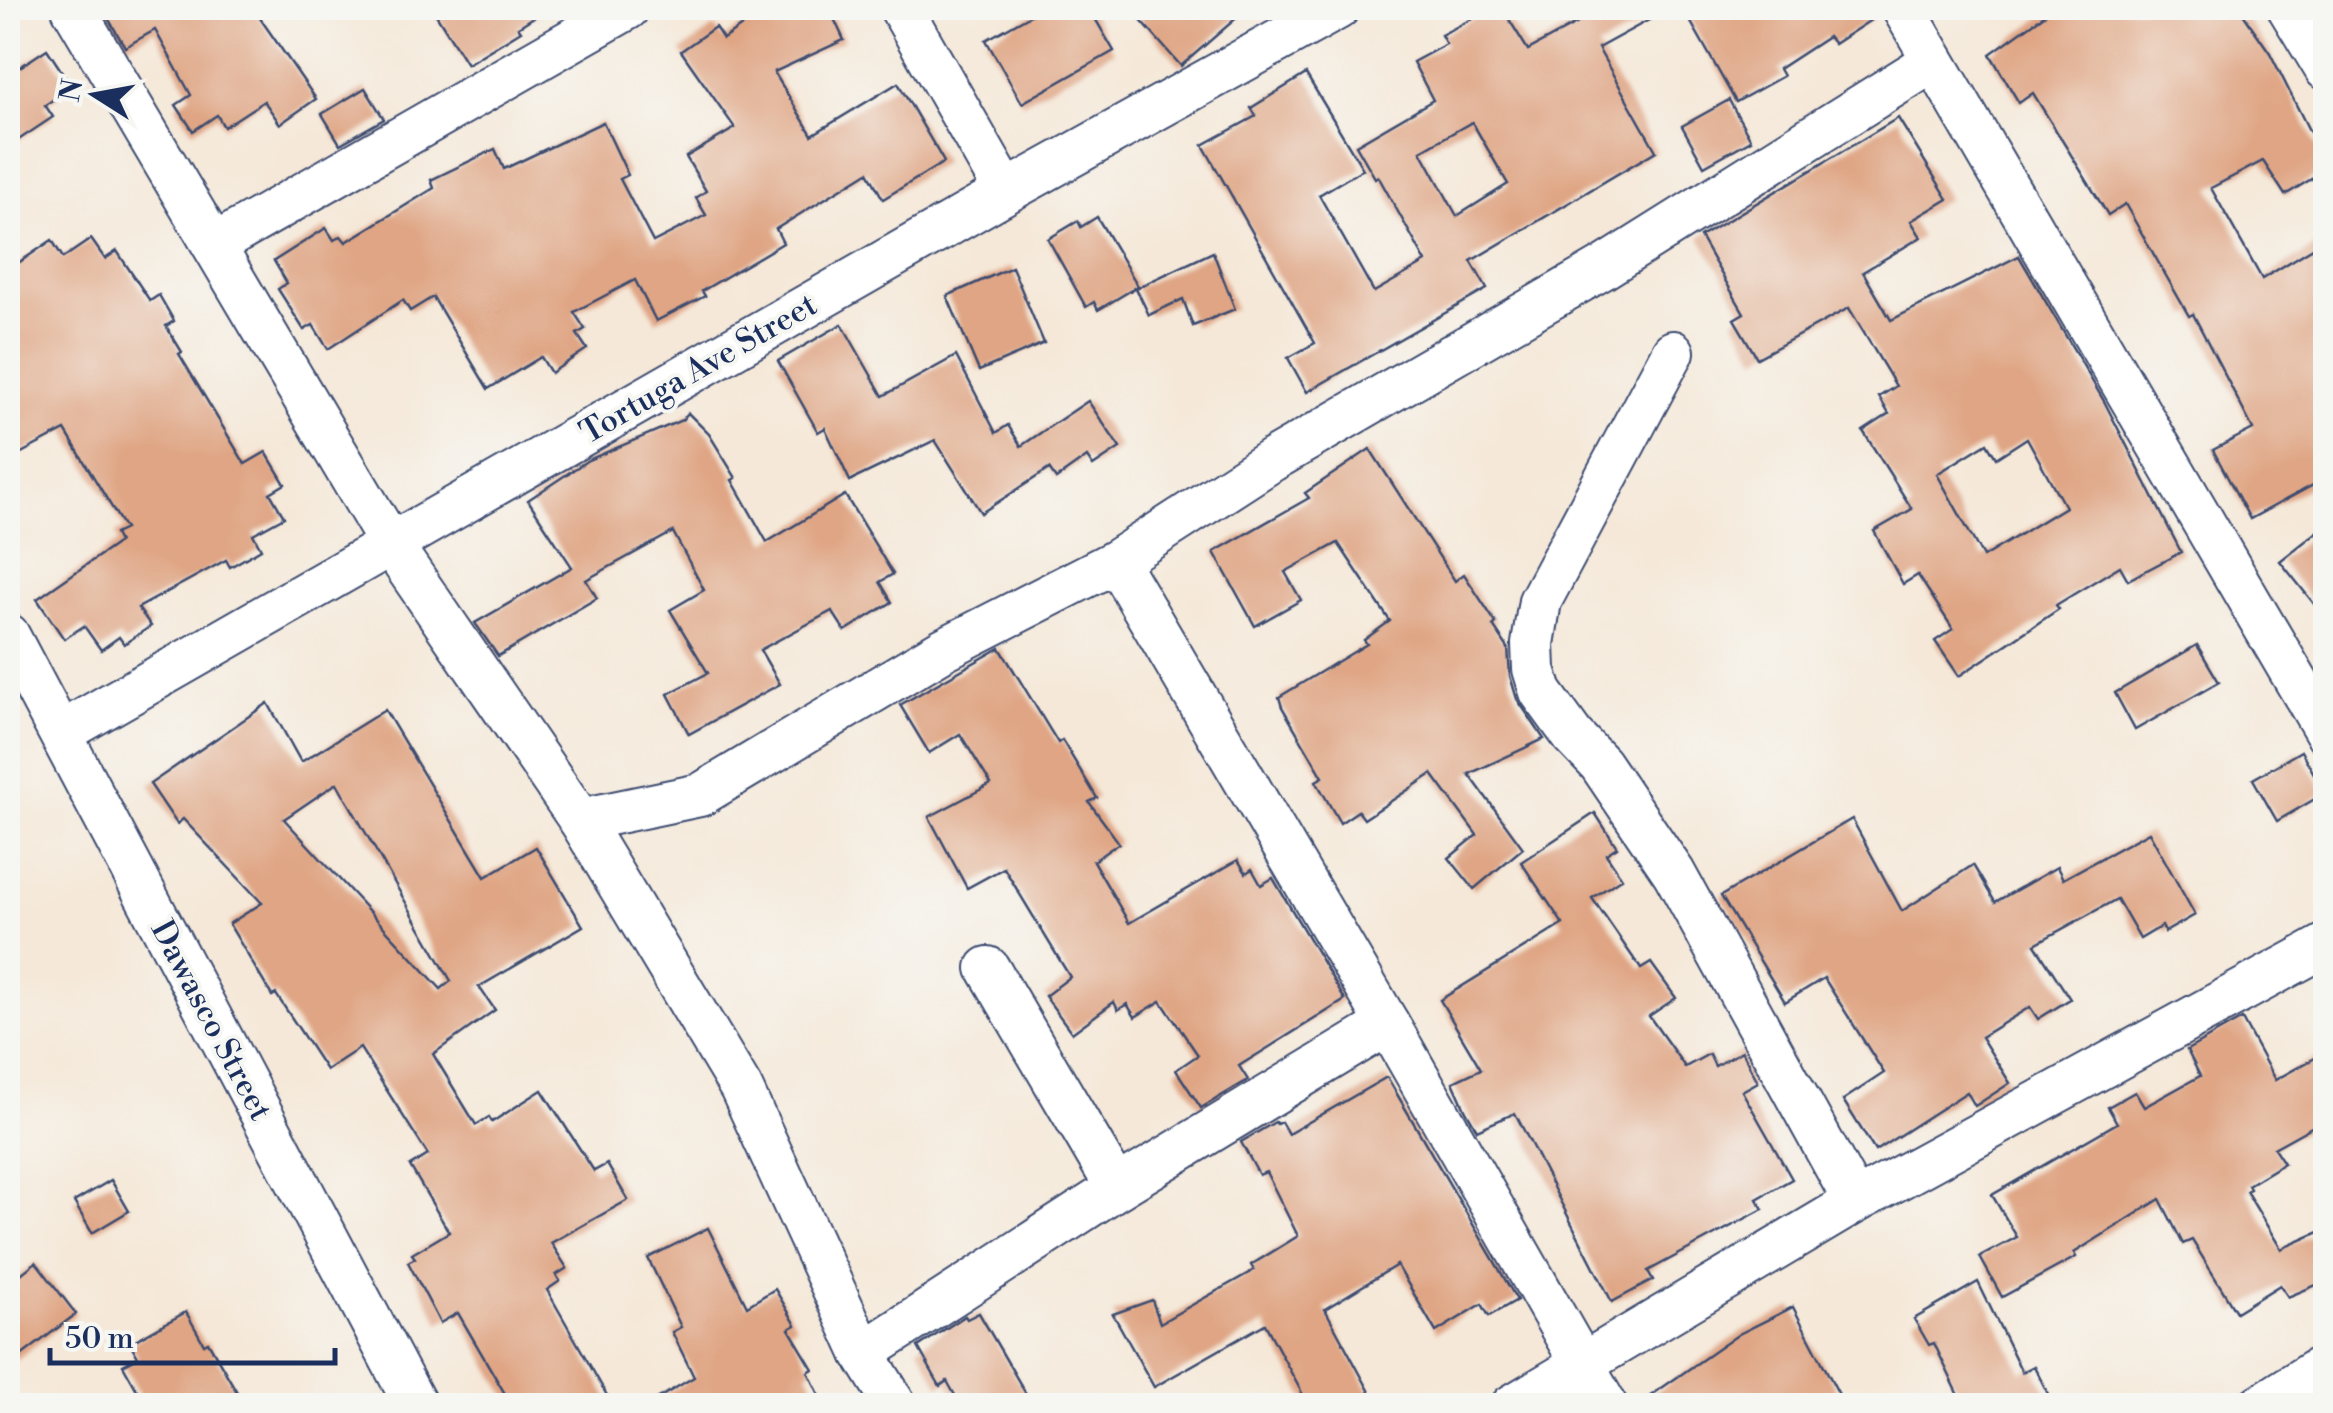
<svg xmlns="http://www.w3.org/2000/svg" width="2333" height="1413" font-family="'Libre Bodoni',serif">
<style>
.building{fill:#dfa584;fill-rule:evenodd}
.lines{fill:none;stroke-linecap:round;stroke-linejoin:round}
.minor-casing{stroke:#3c4b70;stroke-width:46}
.minor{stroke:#fff;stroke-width:42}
.labels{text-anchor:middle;stroke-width:8;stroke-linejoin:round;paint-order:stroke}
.street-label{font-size:32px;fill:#1b2f5e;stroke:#f6f6f2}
</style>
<rect width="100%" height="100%" fill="#f6f6f2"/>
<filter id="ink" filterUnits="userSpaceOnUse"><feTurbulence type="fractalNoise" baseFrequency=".01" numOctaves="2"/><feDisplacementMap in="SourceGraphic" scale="20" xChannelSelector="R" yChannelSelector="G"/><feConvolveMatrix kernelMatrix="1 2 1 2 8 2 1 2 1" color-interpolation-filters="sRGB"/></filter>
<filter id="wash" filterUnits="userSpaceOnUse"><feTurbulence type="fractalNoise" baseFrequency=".0048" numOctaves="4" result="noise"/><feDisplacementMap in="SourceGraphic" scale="40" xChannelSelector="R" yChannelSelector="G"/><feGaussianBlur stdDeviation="2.25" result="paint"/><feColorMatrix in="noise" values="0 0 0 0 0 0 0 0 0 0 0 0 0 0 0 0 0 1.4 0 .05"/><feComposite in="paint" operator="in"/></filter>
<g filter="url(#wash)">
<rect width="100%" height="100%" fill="#f5e8d8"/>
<g id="blocks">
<g class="building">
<path d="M102,8H253L316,99L280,124L264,101L224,127L217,115L193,131L176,105L191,95L155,30L125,47Z"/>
<path d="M432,8H548L518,27L521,31L467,64Z"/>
<path d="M768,8H829L844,40L774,72L812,135L898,83L944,162L883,199L868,172L776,229L783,243L702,291L705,296L656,321L635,280L574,312L585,329L577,334L587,349L551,373L541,357L488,389L433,297L410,311L403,300L328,349L313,325L304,330L278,289L287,283L274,261L326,228L334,240L341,236L346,242L434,188L431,180L495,149L504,169L603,122L628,175L620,179L653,242L706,215L696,198L706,191L686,157L735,128L681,51L715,27L723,39Z"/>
<path d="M1043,8H1089L1114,51L1022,103L986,40Z"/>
<path d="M1130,8H1248L1181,66Z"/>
<path d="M1493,8H1502L1528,50L1605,8H1671L1598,48L1656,151L1471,261L1487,289L1307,392L1288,358L1315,343L1203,145L1256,116L1251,108L1306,74L1363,169L1319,195L1374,292L1426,262L1378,176L1375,178L1356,145L1433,100L1413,62L1446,44L1441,35ZM1472,122L1508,184L1457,216L1421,151Z"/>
<path d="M1683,8H1878L1880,14L1834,44L1828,37L1779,69L1783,76L1736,102Z"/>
<path d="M2054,8H2239L2270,53L2326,164V170L2285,195L2263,161L2211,188L2262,279L2326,240V478L2250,519L2213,450L2253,429L2193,314L2189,316L2125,204L2108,215L2033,93L2019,103L1990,54Z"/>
<path d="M47,49L72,87L45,105L53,117L8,147V75Z"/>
<path d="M365,88L384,119L340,144L322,114Z"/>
<path d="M1729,100L1751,140L1704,166L1682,126Z"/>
<path d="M1898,118L1948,199L1911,221L1921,237L1863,272L1891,320L2019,256L2104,401L2181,552L2128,580L2120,566L2056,605L2059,609L1959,676L1935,641L1953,629L1918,575L1903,584L1874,531L1912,509L1863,431L1889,414L1879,397L1896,386L1849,308L1757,358L1734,319L1744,313L1700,237ZM2027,438L2065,507L1983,557L1937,474L1987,443L1996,458Z"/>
<path d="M1097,217L1138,286L1098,310L1094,302L1086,307L1048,239L1078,221L1081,227Z"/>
<path d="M91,239L105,259L117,251L150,301L159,295L174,321L166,326L182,352L179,354L245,464L266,452L285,484L270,493L284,517L253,534L261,549L230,567L226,560L138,608L151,626L124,644L119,637L101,650L84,626L64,639L37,599L119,542L115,534L125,529L65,430L8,460V270L52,240L63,258Z"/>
<path d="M1213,252L1235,309L1193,326L1183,299L1149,315L1136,288Z"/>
<path d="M1012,267L1044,343L979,371L947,296Z"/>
<path d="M842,324L883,396L956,356L996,433L1008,425L1021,446L1088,401L1120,448L1093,466L1087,457L1056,479L1049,469L981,513L935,440L850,481L825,428L818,432L778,361Z"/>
<path d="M688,413L709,434L736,478L732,480L767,542L845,495L893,574L880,582L892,602L845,631L832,611L760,650L780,684L689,734L668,694L708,673L670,610L704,590L673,532L586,580L597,598L498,656L475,623L572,567L528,500L588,460L682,420Z"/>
<path d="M1370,449L1455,581L1464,574L1496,623L1493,626L1508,648L1510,676L1517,699L1544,739L1469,774L1523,848L1474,889L1449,858L1477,835L1432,774L1364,819L1358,811L1340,823L1316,781L1323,777L1282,707L1279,697L1367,644L1364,640L1390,621L1338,543L1285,572L1301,600L1255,626L1214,552L1309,498L1305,493Z"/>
<path d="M2326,525V619L2280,561Z"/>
<path d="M2197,645L2219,682L2135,730L2115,693Z"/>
<path d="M1000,648L1058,743L1062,740L1097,798L1089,802L1119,843L1093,861L1129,923L1238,860L1246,873L1252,869L1261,885L1273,878L1345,1000L1239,1066L1248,1080L1201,1108L1176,1070L1198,1055L1161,1001L1135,1017L1127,1004L1118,1010L1114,1002L1072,1033L1045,996L1070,977L1004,868L967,888L929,817L991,784L960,734L929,753L900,705Z"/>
<path d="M268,703L301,762L385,710L485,877L536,847L583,926L479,987L495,1010L433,1054L476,1125L489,1117L492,1122L542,1090L594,1171L607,1164L628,1200L551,1243L567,1268L556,1275L560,1281L547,1290L613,1406H512L458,1313L440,1323L408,1262L415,1258L412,1254L449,1232L410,1166L428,1155L360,1048L326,1070L276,994L272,996L229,924L262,903L183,819L177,824L150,784ZM337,783L451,981L441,989L284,819Z"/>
<path d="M2301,751L2325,793L2277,821L2253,779Z"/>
<path d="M1595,813L1617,847L1606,854L1622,878L1592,898L1641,969L1651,963L1676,998L1649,1016L1685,1067L1709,1054L1715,1066L1742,1051L1758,1082L1742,1091L1792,1179L1757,1199L1763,1209L1648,1271L1653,1280L1612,1302L1515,1113L1477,1130L1466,1111L1453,1082L1481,1069L1440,1000L1563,924L1521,862Z"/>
<path d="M1852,819L1902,911L1973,865L1995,902L2057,867L2063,879L2149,832L2195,915L2165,932L2162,926L2140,939L2117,899L2035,944L2070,999L2038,1019L2030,1007L1981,1037L2010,1083L1975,1106L1967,1092L1875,1151L1843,1100L1884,1073L1824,978L1785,1002L1721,896Z"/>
<path d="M2242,1019L2275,1080L2326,1052V1119L2274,1148L2284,1163L2248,1185L2250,1189L2246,1191L2281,1249L2326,1229V1281L2288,1297L2280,1285L2236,1312L2192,1240L2183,1244L2160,1199L2074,1253L2076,1257L2002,1297L1980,1257L2017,1237L1992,1195L2117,1123L2108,1107L2135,1092L2144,1107L2200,1076L2187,1050Z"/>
<path d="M1387,1077L1517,1300L1489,1316L1482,1304L1436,1332L1397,1265L1325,1309L1371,1394L1350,1406H1309L1265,1324L1154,1387L1113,1314L1152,1300L1160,1323L1254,1270L1251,1265L1298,1236L1266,1172L1259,1175L1241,1142L1275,1122L1277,1124L1281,1122L1288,1134Z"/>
<path d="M111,1180L129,1211L92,1233L74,1202Z"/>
<path d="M708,1228L747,1306L775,1289L796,1325L789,1329L813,1369L808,1372L825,1406H645L694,1377L672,1332L681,1327L648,1258Z"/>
<path d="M36,1262L76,1314L8,1366V1284Z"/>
<path d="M1978,1282L2022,1372L2034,1366L2054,1406H1964L1934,1343L1929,1345L1914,1319Z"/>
<path d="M1793,1307L1845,1406H1636L1739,1334Z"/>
<path d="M186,1312L204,1344L208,1342L245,1406H146L123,1365L138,1357L130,1343Z"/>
<path d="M979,1313L1033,1406H961L947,1381L940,1386L918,1347L965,1316L967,1319Z"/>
</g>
</g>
</g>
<g filter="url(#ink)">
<use href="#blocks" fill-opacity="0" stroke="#3c4b70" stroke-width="2.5"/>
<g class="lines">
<g class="minor-casing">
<g id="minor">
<path d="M73,8L390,543L580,820L741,1088L863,1353L896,1406"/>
<path d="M901,8L1006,192"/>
<path d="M1903,8L2326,732"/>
<path d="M2289,8L2326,69"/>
<path d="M214,245L628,8"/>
<path d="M1673,352L1540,601L1533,644L1534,669L1541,692L1573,736L1600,764L1674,873L1855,1202"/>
<path d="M1116,561L1388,1024L1606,1406"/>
<path d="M8,635L416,1406"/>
<path d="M61,733L1006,192L1338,8"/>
<path d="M580,820L700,795L944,649L1116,561L1272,460L1603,268L1933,61"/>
<path d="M988,968L1117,1188"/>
<path d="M863,1353L1117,1188L1388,1024"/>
<path d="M1512,1406L1855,1202L2326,945"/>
<path d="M2260,1406L2326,1364"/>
</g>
</g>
<use href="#minor" class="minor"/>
</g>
</g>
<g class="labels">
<g class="street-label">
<text transform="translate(698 368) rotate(-30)" y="11">Tortuga Ave Street</text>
<text transform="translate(212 1020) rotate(62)" y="11">Dawasco Street</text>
</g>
</g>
<rect width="2333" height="1413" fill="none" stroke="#f6f6f2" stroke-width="40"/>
<g transform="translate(95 95) rotate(281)" stroke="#f6f6f2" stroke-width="8" paint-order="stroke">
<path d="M0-8L18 38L0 25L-18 38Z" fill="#1b2f5e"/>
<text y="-15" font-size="28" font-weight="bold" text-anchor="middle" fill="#1b2f5e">N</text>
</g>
<path d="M50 1348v15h285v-15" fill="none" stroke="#1b2f5e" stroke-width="5"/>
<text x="65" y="1348" font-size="30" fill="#1b2f5e" stroke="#f6f6f2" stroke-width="8" paint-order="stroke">50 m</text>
</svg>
